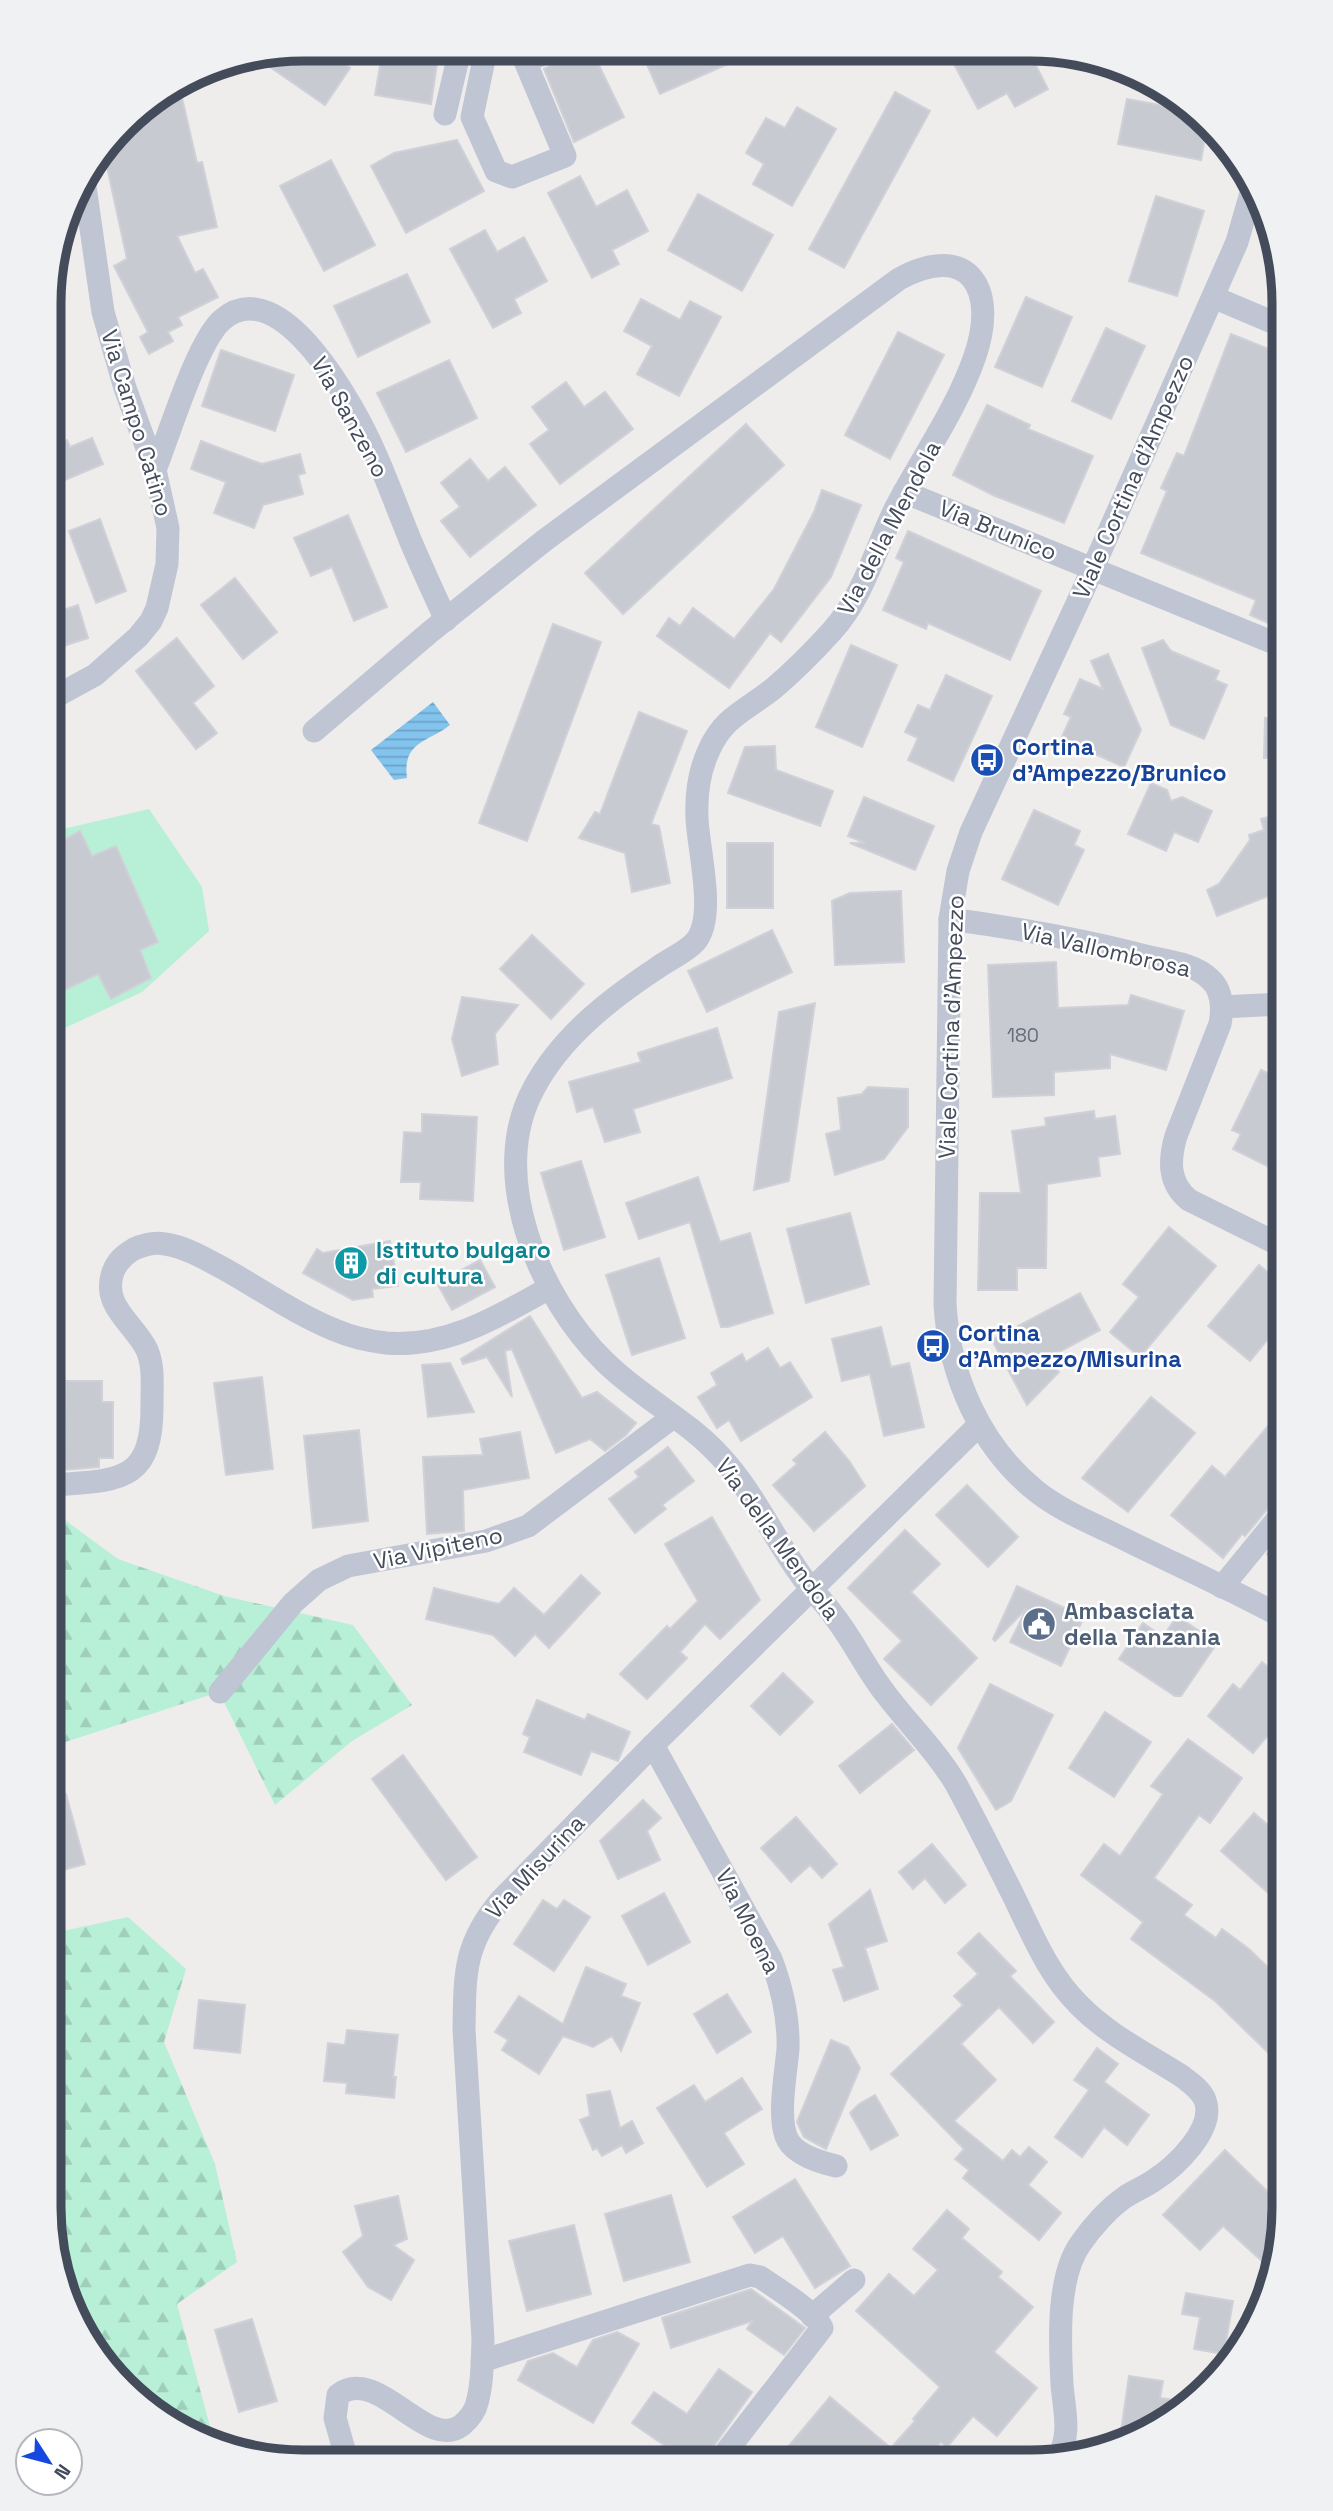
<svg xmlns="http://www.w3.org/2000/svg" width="1333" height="2511" font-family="'Space Grotesk',sans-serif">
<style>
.forest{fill:url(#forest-firs)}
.pitch{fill:#b8efd7}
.water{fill:url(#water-rules)}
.building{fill:#c8cad2;stroke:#d0d1d8;stroke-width:2}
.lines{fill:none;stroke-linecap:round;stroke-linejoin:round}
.minor{stroke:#bfc5d2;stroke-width:23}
.labels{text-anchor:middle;stroke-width:5;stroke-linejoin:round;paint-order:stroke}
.number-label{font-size:19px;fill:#656b78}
.street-label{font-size:23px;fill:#444b5a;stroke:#fff}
.transit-label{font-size:23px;font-weight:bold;fill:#164399;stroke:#fff;text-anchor:start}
.culture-label{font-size:23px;font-weight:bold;fill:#0d838f;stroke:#fff;text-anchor:start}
.service-label{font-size:23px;font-weight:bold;fill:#4e5e75;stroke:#fff;text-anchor:start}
.rim{fill:none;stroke:#444b5a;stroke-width:9}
</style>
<defs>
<pattern id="forest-firs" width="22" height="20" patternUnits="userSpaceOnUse" patternTransform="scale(1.75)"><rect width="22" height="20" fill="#b8efd7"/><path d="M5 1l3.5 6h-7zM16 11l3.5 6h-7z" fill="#9fcebb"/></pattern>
<pattern id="water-rules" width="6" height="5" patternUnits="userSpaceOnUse" patternTransform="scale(1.75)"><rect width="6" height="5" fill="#83c4ee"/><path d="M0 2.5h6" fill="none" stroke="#6da1c4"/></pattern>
</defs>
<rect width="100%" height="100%" fill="#efecec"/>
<g class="forest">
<path d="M50,1509L118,1559L224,1596L353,1625L412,1705L352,1741L275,1805L219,1692L50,1747Z"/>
<path d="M128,1917L186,1969L164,2042L215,2164L237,2262L177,2304L215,2445L206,2442L136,2399L92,2349L62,2289L49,2208V1934Z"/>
</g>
<path class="pitch" d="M149,809L202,887L209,931L142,992L50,1035L51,836L63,829Z"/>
<path class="water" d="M433,702L450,725C429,742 402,741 407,778L394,780L371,750Z"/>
<g class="building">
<path d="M303,49H324L350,68L325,105L257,58Z"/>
<path d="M383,49L439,50L431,104L375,95Z"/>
<path d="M567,51H592L624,117L574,142L544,69L561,60Z"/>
<path d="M641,51L755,52L660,94Z"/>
<path d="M948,53L1030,54L1048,89L1015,107L1007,93L978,109Z"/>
<path d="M895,92L930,111L844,268L809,249Z"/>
<path d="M160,97L162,102L182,98L197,163L202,162L217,227L177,236L195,273L203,269L218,297L178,317L182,325L168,332L173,341L149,354L140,337L148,332L114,266L127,259L104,153L135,112Z"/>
<path d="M1127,99L1198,112L1207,127L1201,160L1118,144Z"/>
<path d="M797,107L836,129L792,206L753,184L764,164L746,153L766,118L785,128Z"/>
<path d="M457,140L484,191L406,233L371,166L394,153Z"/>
<path d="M331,160L375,245L324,271L280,186Z"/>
<path d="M580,176L596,207L627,190L648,231L612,250L619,264L592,278L548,193Z"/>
<path d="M698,194L773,235L742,291L668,250Z"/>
<path d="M1156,196L1204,211L1177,296L1129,281Z"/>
<path d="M485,230L497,252L524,237L547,281L514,299L521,313L493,328L450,249Z"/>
<path d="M407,274L430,322L358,357L334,306Z"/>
<path d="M1026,297L1072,317L1042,387L995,367Z"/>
<path d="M641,299L680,320L690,301L721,317L679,396L637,374L652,346L624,331Z"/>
<path d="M1106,328L1145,346L1111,419L1072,401Z"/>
<path d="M898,332L944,355L890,459L845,435Z"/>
<path d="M1231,334L1284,355V630L1250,615L1256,600L1141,553L1167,491L1161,488L1177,453L1184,456Z"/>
<path d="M221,350L294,375L275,431L202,406Z"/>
<path d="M449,360L477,418L406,452L377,393Z"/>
<path d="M566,382L584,407L605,392L633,429L560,484L530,444L549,430L532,407Z"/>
<path d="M987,405L1030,425L1028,429L1093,456L1064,523L995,496L953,475Z"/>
<path d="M746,424L784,465L623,614L585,573Z"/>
<path d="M92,438L103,464L51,486V447L67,440L70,447Z"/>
<path d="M201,441L262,464L300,454L305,473L298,475L303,494L263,505L254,528L214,513L226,482L191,469Z"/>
<path d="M470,459L488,481L505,467L536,505L470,557L441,521L460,507L441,483Z"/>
<path d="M822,490L861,505L831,577L781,642L770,633L729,688L657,636L669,618L680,626L693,608L734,639L774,589L814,512Z"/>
<path d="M348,515L387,607L354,621L332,567L311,576L294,538Z"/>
<path d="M100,519L126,591L96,603L69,531Z"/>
<path d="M908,531L1041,591L1010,660L928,623L926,629L883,610L904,562L896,558Z"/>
<path d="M235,578L277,632L243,659L201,605Z"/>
<path d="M78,605L88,638L51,650V614Z"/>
<path d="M553,624L601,642L527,841L479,823Z"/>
<path d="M177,638L214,686L193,703L217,733L196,749L136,671Z"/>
<path d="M1163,640L1171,651L1219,671L1215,680L1227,685L1204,739L1171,725L1142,648Z"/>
<path d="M851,645L897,665L862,747L816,727Z"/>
<path d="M1108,654L1141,730L1124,767L1061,739L1071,717L1064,714L1080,679L1103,689L1091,661Z"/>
<path d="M946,675L992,696L953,781L908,760L918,738L905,732L918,705L930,710Z"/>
<path d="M639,712L687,731L651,824L659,826L670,883L632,892L625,853L579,838L595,812L600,814Z"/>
<path d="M1265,718H1284V758H1264Z"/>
<path d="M775,746L776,770L833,791L820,826L728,793L745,747Z"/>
<path d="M1151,783L1167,790L1171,801L1182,797L1212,811L1198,842L1174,832L1166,851L1128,834Z"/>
<path d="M864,797L934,826L915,870L850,843H865L848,836Z"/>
<path d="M1034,810L1080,831L1074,845L1084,850L1058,905L1002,879Z"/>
<path d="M1280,814L1284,823V890L1217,916L1207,890L1219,884L1250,840L1249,835L1264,830L1261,819Z"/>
<path d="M80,831L92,856L116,846L158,942L140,950L151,978L111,999L98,974L50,997L51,847Z"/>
<rect x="727" y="843" width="46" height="65"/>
<path d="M901,891L904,962L835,965L832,901L850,893Z"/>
<path d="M772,930L792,972L707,1012L688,971Z"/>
<path d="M532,935L584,984L551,1019L500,969Z"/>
<path d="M1056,962L1058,1008L1128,1005L1131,995L1184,1011L1166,1070L1110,1054V1068L1054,1072V1095L993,1097L988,965Z"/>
<path d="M462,997L518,1005L495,1034L498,1064L462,1076L452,1039Z"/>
<path d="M815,1003L789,1181L754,1190L779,1012Z"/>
<path d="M717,1028L732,1078L633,1109L640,1132L605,1142L593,1107L577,1112L569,1082L641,1062L638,1053Z"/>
<path d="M1261,1070L1284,1080V1152L1275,1170L1233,1149L1241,1134L1232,1130Z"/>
<path d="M868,1087L908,1089V1127L884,1159L835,1175L826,1134L841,1130L838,1098L862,1094Z"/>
<path d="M1094,1111L1095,1119L1115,1116L1120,1154L1098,1157L1100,1176L1047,1184L1046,1268H1017V1290H978L980,1193H1021L1012,1131L1046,1126L1045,1118Z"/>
<path d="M422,1114L477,1117L473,1201L420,1199L421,1182H401L404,1132L422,1133Z"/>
<path d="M581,1161L605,1237L564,1250L541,1173Z"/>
<path d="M698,1177L720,1242L750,1233L773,1313L728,1327H721L690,1222L639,1239L626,1203Z"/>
<path d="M850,1213L869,1284L806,1303L787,1229Z"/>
<path d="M1169,1227L1216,1266L1140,1357L1110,1332L1139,1297L1123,1284Z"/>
<path d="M390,1241L398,1286L372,1289L373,1297L353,1300L303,1273L317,1249L323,1253Z"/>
<path d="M659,1258L685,1338L632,1355L606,1275Z"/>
<path d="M480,1260L495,1287L452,1310L437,1283Z"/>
<path d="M1259,1265L1284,1285V1319L1250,1361L1208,1326Z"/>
<path d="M1080,1293L1100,1330L1046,1359L1059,1372L1027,1405L992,1340Z"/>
<path d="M530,1316L582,1398L597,1392L636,1423L626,1435L605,1451L590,1439L556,1453L512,1349L505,1351L512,1397L487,1357L463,1364L461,1359Z"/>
<path d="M881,1327L891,1367L909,1363L924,1427L884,1436L870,1374L842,1381L832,1339Z"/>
<path d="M768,1348L780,1368L790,1362L812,1397L741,1441L729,1420L717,1428L698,1397L717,1385L711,1373L742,1354L746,1362Z"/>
<path d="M450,1363L474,1412L428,1417L422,1365Z"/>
<path d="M262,1377L273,1469L226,1475L214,1383Z"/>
<path d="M66,1381H102V1402H113V1458H99V1467L64,1470Z"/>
<path d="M1151,1397L1195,1433L1128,1512L1082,1478Z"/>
<path d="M1284,1407V1497L1273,1502L1245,1536L1242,1534L1223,1558L1171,1515L1212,1466L1225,1477Z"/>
<path d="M359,1430L368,1521L313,1528L304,1436Z"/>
<path d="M520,1432L529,1478L463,1490L464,1531L427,1534L423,1457L483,1455L480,1439Z"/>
<path d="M825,1432L850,1462L865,1486L814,1531L773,1485L797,1464L793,1460Z"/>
<path d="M668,1447L694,1481L662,1505L666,1509L635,1533L609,1499L639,1477L635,1472Z"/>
<path d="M967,1485L1018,1537L988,1567L936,1515Z"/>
<path d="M712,1517L760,1600L720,1639L705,1624L680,1652L687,1658L647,1699L620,1674L667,1626L670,1629L698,1601L665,1544Z"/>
<path d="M905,1530L940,1564L911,1592L977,1658L931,1705L884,1659L902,1641L848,1588Z"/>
<path d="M1284,1534V1566L1267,1554Z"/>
<path d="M581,1575L600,1593L549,1648L535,1634L515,1656L493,1635L426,1619L434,1588L499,1604L514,1588L544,1615Z"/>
<path d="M1017,1586L1084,1617L1061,1666L1010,1642L1027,1608L995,1641L993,1639Z"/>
<path d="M1177,1616L1217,1643L1181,1696H1175L1119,1659L1143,1623L1163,1637Z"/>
<path d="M1262,1662L1284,1680V1716L1253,1753L1208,1716L1233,1684L1240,1690Z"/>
<path d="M783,1673L813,1702L780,1735L751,1706Z"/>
<path d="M990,1684L1053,1715L1011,1801L996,1810L958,1748Z"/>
<path d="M537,1700L585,1720L588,1714L630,1732L618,1761L591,1751L581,1775L524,1752L530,1737L523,1734Z"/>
<path d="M1105,1712L1151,1742L1114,1797L1069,1768Z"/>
<path d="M892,1724L914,1750L860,1793L839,1766Z"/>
<path d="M1188,1739L1242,1778L1210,1823L1199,1815L1154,1878L1192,1905L1184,1915L1216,1938L1222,1929L1249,1949L1279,1978L1271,1986L1283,1998V2067L1215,2001L1131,1939L1143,1922L1081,1875L1104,1844L1120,1856L1163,1794L1151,1786Z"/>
<path d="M403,1755L477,1857L446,1880L372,1779Z"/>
<path d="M66,1794L85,1864L49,1874V1799Z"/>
<path d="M643,1800L661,1818L647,1831L660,1860L618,1879L600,1841Z"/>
<path d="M1254,1813L1284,1839V1907L1221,1851Z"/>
<path d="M796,1817L837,1864L822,1878L810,1865L791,1882L761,1848Z"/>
<path d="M932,1844L966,1885L945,1903L925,1878L913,1889L899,1872Z"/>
<path d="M870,1890L887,1941L865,1948L878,1989L844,2001L833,1970L844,1967L829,1924Z"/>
<path d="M664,1893L690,1942L648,1965L622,1916Z"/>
<path d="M543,1900L557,1909L564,1900L590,1917L554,1971L514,1944Z"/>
<path d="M979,1933L1016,1971L1010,1976L1054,2022L1033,2043L999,2007L961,2044L996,2080L954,2121L1003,2161L1012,2150L1020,2157L1029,2147L1047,2162L1028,2185L1061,2213L1039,2240L963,2178L969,2170L955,2159L964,2149L891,2074L963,2005L954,1996L978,1974L958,1953Z"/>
<path d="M586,1967L626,1984L621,1996L640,2003L621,2051L612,2036L593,2047L563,2036L539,2074L502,2050L508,2040L495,2032L519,1996L563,2024Z"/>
<path d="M727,1994L751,2032L717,2053L694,2014Z"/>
<path d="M199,2000L245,2005L240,2053L194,2048Z"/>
<path d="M347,2030L398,2035L393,2077H396L394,2098L346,2093L347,2083L324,2081L328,2043L345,2045Z"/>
<path d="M831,2040L848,2047L860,2068L826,2149L804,2137L797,2122Z"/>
<path d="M1097,2048L1118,2064L1104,2082L1149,2115L1127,2145L1104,2127L1082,2157L1055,2137L1089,2090L1074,2080Z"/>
<path d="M742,2078L762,2109L724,2133L744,2164L707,2187L657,2108L694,2085L705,2102Z"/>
<path d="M610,2091L620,2128L632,2121L643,2143L626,2153L622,2145L602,2156L597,2148L593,2150L580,2120L590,2116L587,2095Z"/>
<path d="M875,2095L898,2135L871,2150L850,2113L859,2104Z"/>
<path d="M1225,2150L1273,2197L1283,2185V2225L1273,2271L1223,2226L1200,2250L1163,2215Z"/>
<path d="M795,2179L850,2266L815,2288L783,2236L755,2253L733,2217Z"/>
<path d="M671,2195L690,2262L624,2281L605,2214Z"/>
<path d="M398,2196L407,2239L393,2245L414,2260L391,2300L368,2287L343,2252L363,2236L355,2206Z"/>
<path d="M947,2210L969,2229L962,2238L1002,2272L998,2277L1033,2307L994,2352L1037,2388L997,2436L973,2416L947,2447L941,2442L924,2462L776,2461L830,2397L891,2448L915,2421L913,2419L940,2387L856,2311L889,2274L914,2296L938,2270L913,2249Z"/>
<path d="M574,2225L591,2294L527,2311L509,2241Z"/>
<path d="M751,2289L805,2328L784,2355L747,2329L752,2321L671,2348L662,2318Z"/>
<path d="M1186,2293L1233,2301L1224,2354L1194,2349L1200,2317L1182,2314Z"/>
<path d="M252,2319L277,2401L239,2412L215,2330Z"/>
<path d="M617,2332L639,2344L593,2423L518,2380L528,2361L553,2353L577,2367L593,2340Z"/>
<path d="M719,2369L752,2392L703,2461H687L632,2423L654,2392L687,2414Z"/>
<path d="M1129,2376L1163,2381L1160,2398L1190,2402L1171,2419L1119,2445Z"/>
</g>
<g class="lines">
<g class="minor">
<path d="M486,50L472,117L496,171L512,177L565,156L525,61L551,51"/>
<path d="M445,114L460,50"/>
<path d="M1251,193L1237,242L1081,595L971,832L958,871L950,919L945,1304C949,1375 980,1446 1036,1491C1060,1510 1089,1522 1116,1535C1172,1563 1229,1588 1284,1618"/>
<path d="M1213,297L1284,327"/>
<path d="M155,470C169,435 197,342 222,320C281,268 357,411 375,453C388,482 399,513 411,542C422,568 434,594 446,620"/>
<path d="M904,492L1284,647"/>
<path d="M51,699L95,675L138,637L151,621L157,608L167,564L168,528L155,470L125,388L103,312L84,180"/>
<path d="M314,731L430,632L545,540L899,279C969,241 998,289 975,356C956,411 922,457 895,509C875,550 863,597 832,631C814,651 794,671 774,688C747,710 724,716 709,750C699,771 696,795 697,818C698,849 717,918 695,942C685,953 669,959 657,968C610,999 561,1037 534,1088C486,1175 540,1298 604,1361C640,1397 686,1419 720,1456C752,1490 771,1533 798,1571C808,1587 823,1600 834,1616C853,1640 866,1669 885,1693C908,1724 936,1750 956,1784C976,1821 995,1859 1014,1897C1033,1936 1048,1974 1079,2005C1108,2035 1149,2055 1183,2077C1192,2084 1201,2090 1205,2100C1216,2129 1175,2167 1153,2181C1144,2187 1134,2191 1125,2197C1109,2208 1092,2227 1081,2243C1056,2277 1060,2344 1062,2385C1064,2409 1072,2436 1057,2458"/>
<path d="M950,919C1016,928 1080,939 1145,956C1166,961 1194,963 1210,979C1222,990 1223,1008 1220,1024L1176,1136C1169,1160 1168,1183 1189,1200L1284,1247"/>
<path d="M1222,1007L1284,1004"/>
<path d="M54,1485C121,1480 153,1482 152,1403C152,1386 154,1366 147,1350C134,1323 101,1306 113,1272C117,1261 124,1255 134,1249C143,1245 155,1242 165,1244C187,1247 209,1261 228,1271C263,1291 298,1315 335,1330C351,1337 369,1341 386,1343C447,1348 499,1316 549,1288"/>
<path d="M1222,1587L1284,1511"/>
<path d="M220,1692L293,1603L319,1580L348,1566L486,1541L528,1526L673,1417"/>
<path d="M653,1745L771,1959C782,1988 789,2017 788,2049C786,2072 778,2114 786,2136C792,2154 819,2162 836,2166"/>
<path d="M812,2316L854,2280"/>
<path d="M482,2361L750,2275L760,2277C776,2288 816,2312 822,2328L719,2461"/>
<path d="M347,2460L335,2418L338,2395C378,2364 427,2453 462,2425C469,2419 475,2412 477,2403C483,2382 482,2360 483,2339L464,2030C465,1975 463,1945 501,1900L653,1745L979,1425"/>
</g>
</g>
<defs>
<g id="bus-disc" transform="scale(1.75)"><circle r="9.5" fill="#1a4fb4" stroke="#fff"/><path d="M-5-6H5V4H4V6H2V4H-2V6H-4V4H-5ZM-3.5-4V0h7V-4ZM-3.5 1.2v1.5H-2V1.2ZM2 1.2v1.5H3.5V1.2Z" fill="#fff"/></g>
<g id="building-disc" transform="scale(1.75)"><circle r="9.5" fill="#0f9aa8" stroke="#fff"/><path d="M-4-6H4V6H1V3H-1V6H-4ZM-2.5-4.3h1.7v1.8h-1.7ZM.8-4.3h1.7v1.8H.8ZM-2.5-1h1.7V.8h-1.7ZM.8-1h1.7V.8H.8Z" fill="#fff"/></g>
<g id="civic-disc" transform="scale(1.75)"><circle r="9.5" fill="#5c6f8a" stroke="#fff"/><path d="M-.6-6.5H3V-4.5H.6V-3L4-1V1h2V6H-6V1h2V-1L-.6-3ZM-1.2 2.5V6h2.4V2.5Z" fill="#fff"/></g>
</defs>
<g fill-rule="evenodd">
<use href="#bus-disc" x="987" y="760"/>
<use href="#building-disc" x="351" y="1263"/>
<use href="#bus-disc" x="933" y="1346"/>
<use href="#civic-disc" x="1039" y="1624"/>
</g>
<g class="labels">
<g class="number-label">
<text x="1023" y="1042">180</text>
</g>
<g class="street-label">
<text transform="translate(350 417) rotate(61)" y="8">Via Sanzeno</text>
<text transform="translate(137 423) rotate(73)" y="8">Via Campo Catino</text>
<text transform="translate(1133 477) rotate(-66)" y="8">Viale Cortina d'Ampezzo</text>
<text transform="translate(889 528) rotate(-62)" y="8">Via della Mendola</text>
<text transform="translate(998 530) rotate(22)" y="8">Via Brunico</text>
<text transform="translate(1106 950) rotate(13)" y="8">Via Vallombrosa</text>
<text transform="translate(951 1027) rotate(-88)" y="8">Viale Cortina d'Ampezzo</text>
<text transform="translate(778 1539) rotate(54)" y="8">Via della Mendola</text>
<text transform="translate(438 1548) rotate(-12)" y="8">Via Vipiteno</text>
<text transform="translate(535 1867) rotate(-47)" y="8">Via Misurina</text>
<text transform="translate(748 1921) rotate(63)" y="8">Via Moena</text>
</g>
<g class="transit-label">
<text x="1012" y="755">Cortina<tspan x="1012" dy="26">d'Ampezzo/Brunico</tspan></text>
<text x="958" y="1341">Cortina<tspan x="958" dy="26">d'Ampezzo/Misurina</tspan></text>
</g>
<g class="culture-label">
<text x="376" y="1258">Istituto bulgaro<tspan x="376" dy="26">di cultura</tspan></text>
</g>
<g class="service-label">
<text x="1064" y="1619">Ambasciata<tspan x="1064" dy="26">della Tanzania</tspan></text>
</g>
</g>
<path d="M0 0H1333V2511H0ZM303 61H1030A242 242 0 0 1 1272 303V2208A242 242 0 0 1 1030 2450H303A242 242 0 0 1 61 2208V303A242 242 0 0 1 303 61Z" fill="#f0f1f2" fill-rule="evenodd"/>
<path class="rim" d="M303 61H1030A242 242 0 0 1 1272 303V2208A242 242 0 0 1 1030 2450H303A242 242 0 0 1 61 2208V303A242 242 0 0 1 303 61Z"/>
<g transform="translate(49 2462) rotate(126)"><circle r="33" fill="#ffffff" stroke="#b4b7bd" stroke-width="2"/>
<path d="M0-5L12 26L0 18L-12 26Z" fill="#1448e1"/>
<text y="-10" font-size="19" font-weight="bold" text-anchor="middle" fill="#444b5a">N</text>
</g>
</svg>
